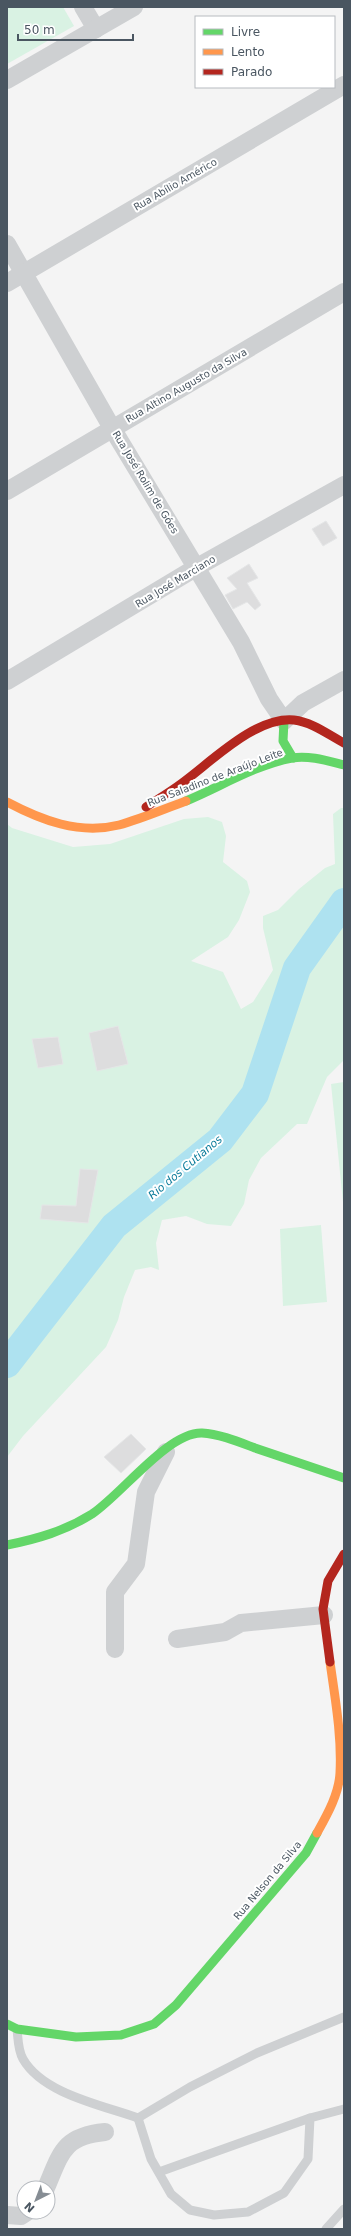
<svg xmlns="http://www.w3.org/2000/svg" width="351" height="2236" font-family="'DejaVu Sans',sans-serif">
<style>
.green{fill:#d9f2e3}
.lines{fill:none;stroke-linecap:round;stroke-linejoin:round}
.river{stroke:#aee2f0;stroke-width:28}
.building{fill:#ddddde;stroke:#e5e6e7}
.lane{stroke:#ced0d2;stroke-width:9}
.street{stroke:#ced0d2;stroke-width:18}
.fast{stroke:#63d668;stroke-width:9}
.slow{stroke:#ff974d;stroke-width:9}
.jam{stroke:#b3261e;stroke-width:9}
.labels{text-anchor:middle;stroke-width:4;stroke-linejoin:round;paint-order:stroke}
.street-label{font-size:10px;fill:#4a5661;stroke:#fff}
.water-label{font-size:11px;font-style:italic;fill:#0c7c9b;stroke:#fff}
</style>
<rect width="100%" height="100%" fill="#f4f4f4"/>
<g class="green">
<path d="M7,7H63L74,26L7,64Z"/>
<path d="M341,808H344V1060L327,1077L307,1124H297L261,1158L249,1180L244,1204L231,1226L207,1224L186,1216L162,1220L156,1243L159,1270L151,1267L135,1270L124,1297L118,1320L106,1347L23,1436L7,1457V824L12,828L73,847L110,844L184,819L208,817L222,822L226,836L223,862L247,881L250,892L239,920L228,937L191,961L223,972L241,1009L253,1002L273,970L263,928V916L278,910L299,889L325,868L335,864L333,814Z"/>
<path d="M344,1082V1212L331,1084Z"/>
<path d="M321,1225L327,1302L283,1306L280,1229Z"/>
</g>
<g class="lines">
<path class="river" d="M7,1364L114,1226L220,1140L255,1094L297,968L344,902"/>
</g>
<g class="building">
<path d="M326,521L337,538L323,546L312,529Z"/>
<path d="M249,564L258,578L247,583L261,605L255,610L247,602L233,609L225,595L237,589L227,578Z"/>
<path d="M118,1026L128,1064L97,1071L89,1033Z"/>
<path d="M58,1037L63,1064L38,1068L32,1039Z"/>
<path d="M80,1169L98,1170L88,1223L40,1219L42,1205L76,1206Z"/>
<path d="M131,1434L146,1449L121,1473L104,1457Z"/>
</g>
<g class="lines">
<g class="lane">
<path d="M17,2029C18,2038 18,2051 23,2059C43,2094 102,2105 138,2118L190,2087L257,2053L344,2017"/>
<path d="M138,2118L151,2159L171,2194L190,2210L214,2215L248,2212L284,2193L308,2159L310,2118L344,2109"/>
<path d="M159,2172L310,2118"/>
<path d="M326,2229L344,2209"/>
</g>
<g class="street">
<path d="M83,7L96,29"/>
<path d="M7,80L134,7"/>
<path d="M7,244L112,428L241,642L269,699L284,721L303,703L344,680"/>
<path d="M7,283L344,85"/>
<path d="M7,491L344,292"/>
<path d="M7,681L197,567L344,485"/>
<path d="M177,1639L225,1632L241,1623L324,1615"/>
<path d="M115,1649V1592L136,1564L146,1492L166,1452"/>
<path d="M46,2188C61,2153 63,2136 105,2132"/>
<path d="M7,2215L21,2216L27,2212"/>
</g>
<g class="fast">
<path d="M284,721L283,741L293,758"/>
<path d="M186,801C220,787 255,765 292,758C309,755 328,761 344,765"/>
<path d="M7,1545C37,1539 65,1531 92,1514C122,1494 168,1432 202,1433C220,1434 239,1442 255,1448C285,1458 314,1468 344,1478"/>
<path d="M7,2024L17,2029L76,2037L121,2035L154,2024L176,2005L306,1853L317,1833"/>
</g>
<g class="slow">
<path d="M7,802C41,820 79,835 119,825C141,819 164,809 186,801"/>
<path d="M317,1833C327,1815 339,1794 340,1773C342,1736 335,1698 330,1662"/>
</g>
<g class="jam">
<path d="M146,807C158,799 170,792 182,783C211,762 256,716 294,720C312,722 329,735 344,743"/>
<path d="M330,1662L323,1609L328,1581L344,1554"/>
</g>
</g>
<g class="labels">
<g class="street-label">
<text transform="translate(175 184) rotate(-30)" y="4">Rua Abílio Américo</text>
<text transform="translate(186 385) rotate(-30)" y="4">Rua Altino Augusto da Silva</text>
<text transform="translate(146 482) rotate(59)" y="4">Rua José Rolim de Góes</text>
<text transform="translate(175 581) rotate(-31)" y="4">Rua José Marciano</text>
<text transform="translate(215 777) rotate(-21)" y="4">Rua Saladino de Araújo Leite</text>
<text transform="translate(267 1880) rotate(-50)" y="4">Rua Nelson da Silva</text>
</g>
<g class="water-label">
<text transform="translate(185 1167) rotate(-40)" y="4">Rio dos Cutianos</text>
</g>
</g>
<rect width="351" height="2236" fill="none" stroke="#4a5661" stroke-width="16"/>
<rect x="195" y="16" width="140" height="72" fill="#ffffff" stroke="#b7bbc0"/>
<rect x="203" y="29" width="20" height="6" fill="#63d668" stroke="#b7bbc0"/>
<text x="231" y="36" font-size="12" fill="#4a5661">Livre</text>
<rect x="203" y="49" width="20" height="6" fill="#ff974d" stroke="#b7bbc0"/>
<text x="231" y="56" font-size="12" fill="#4a5661">Lento</text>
<rect x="203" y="69" width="20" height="6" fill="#b3261e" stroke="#b7bbc0"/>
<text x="231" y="76" font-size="12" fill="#4a5661">Parado</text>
<g transform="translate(36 2200) rotate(222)"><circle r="19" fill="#ffffff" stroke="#b7bbc0"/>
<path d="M0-3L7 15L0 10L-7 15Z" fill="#868d94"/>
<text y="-6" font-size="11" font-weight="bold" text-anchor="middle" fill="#4a5661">N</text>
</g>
<path d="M18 34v6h115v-6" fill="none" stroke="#4a5661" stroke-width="2"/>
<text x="24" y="34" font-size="12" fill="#4a5661" stroke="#ffffff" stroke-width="3" paint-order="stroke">50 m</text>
</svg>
